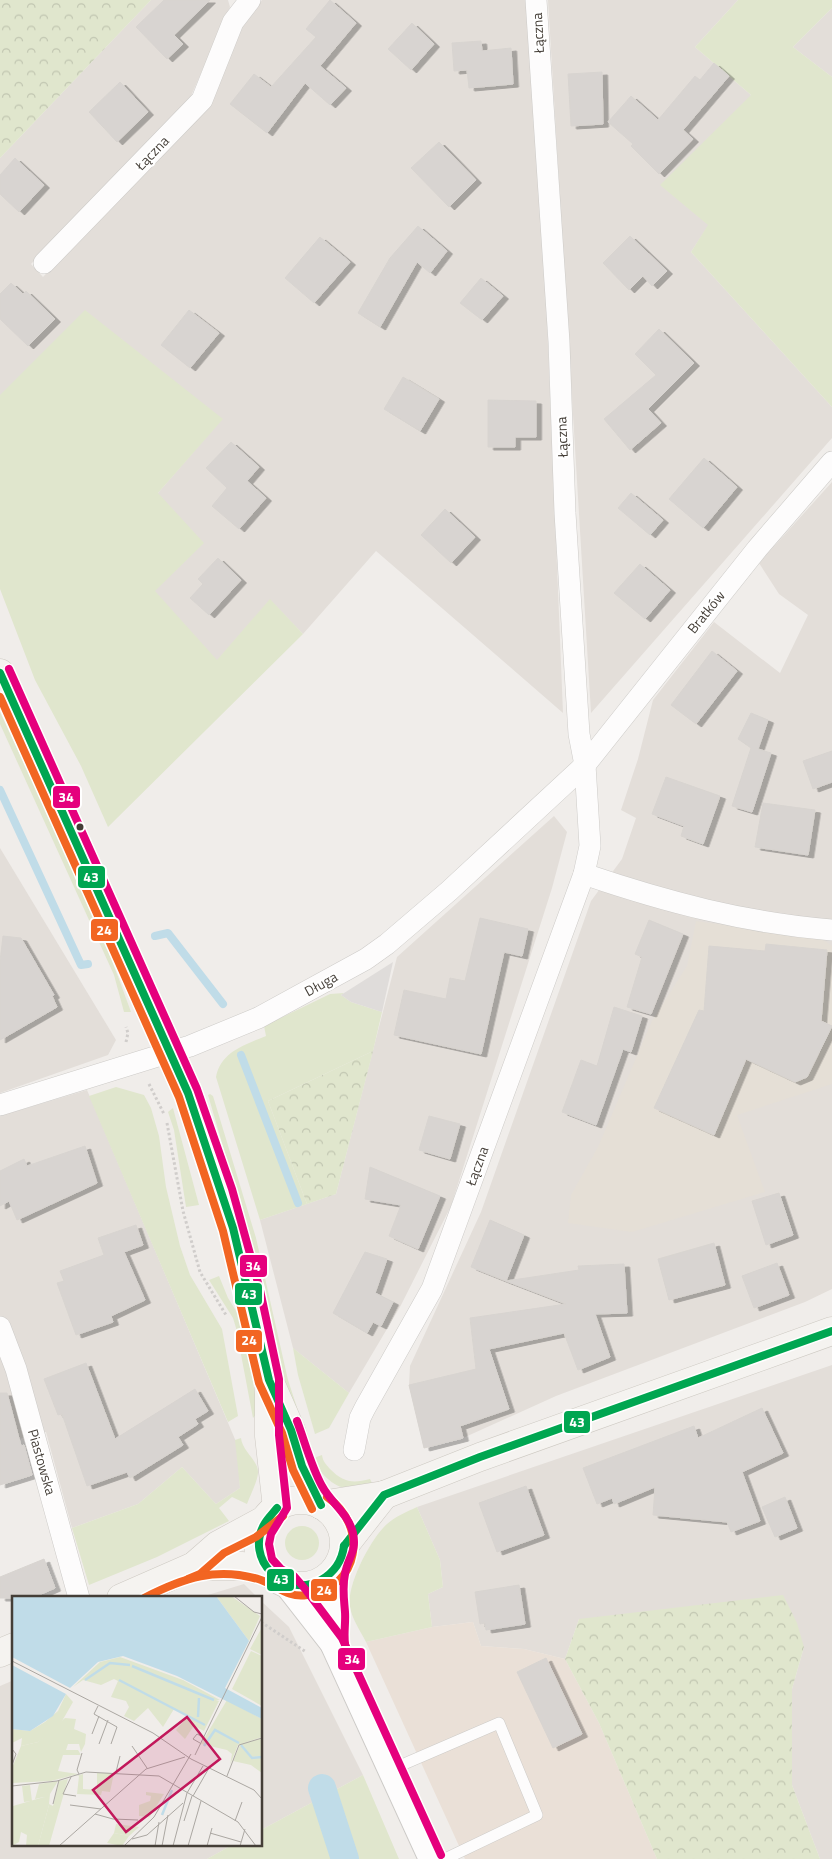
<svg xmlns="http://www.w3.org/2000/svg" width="832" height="1859" font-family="'Titillium Web',sans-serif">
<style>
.residential{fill:#e3ded9}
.commercial{fill:#eae0d7}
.education{fill:#e5dfd6}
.green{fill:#e0e6cd}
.forest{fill:url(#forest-crowns)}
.parking{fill:#dfdcda}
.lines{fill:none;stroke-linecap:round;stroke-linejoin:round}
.stream{stroke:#c0dce8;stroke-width:8}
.canal{stroke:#c0dce8;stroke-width:28}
.building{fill:#d8d4d1;stroke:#d8d4d0;filter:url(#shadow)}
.service-casing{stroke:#cdcbc8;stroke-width:12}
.minor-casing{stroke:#cdcbc8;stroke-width:22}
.tertiary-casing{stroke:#cdcbc8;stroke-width:28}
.secondary-casing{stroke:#cdc9c2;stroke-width:29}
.path{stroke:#d0cdcb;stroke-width:3;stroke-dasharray:2.5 2.5;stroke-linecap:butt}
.service{stroke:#fdfcfc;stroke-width:11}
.minor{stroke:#fdfcfc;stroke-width:21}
.tertiary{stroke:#fdfcfc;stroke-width:26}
.secondary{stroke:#f5f3f0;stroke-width:28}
.bus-1-casing{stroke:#fff;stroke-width:11}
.bus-2-casing{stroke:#fff;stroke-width:11}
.bus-3-casing{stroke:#fff;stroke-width:11}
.bus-1{stroke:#00a651;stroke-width:8}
.bus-2{stroke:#f26522;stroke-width:8}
.bus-3{stroke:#e5007d;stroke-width:8}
.bus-dot{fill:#443e37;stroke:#fff;stroke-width:2}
.labels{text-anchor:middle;stroke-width:4.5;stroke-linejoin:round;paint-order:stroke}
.street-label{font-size:14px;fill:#443e37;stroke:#fff}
.inset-river{fill:none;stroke:#c0dce8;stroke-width:2.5}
.inset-road{fill:none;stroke:#aba7a2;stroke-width:1}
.view{fill:#c2185b;fill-opacity:0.15;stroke:#c2185b;stroke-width:2.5}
.inset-edge{fill:none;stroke:#443e37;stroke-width:2.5}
.line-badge{stroke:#fff;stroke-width:2}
.badge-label{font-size:14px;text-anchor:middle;font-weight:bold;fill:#fff}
</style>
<defs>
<pattern id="forest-crowns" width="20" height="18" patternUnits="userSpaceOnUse" patternTransform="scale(1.25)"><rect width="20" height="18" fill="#e0e6cd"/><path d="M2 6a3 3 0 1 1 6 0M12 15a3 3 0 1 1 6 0" fill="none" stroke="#c1c6b1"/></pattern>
<filter id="shadow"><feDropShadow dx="5.5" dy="3" stdDeviation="0" flood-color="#0004"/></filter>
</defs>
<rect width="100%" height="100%" fill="#f0edea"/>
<g class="residential">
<path d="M151,0H228L230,7L187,105L31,264L43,277L208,104L241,22L262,0H534L563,713L376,551L303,634L270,600L217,661L154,591L158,493L222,419L0,395V158Z"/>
<path d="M548,0H738L695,47L751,95L708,226L691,252L832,407V438L591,713Z"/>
<path d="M832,8V77L793,47Z"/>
<path d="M832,482V1289L805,1302L556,1396L463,1438L424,1448L409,1385L410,1366L481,1212L591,901L622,859L636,818L621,810L638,759L653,700L714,622L780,673L808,615L779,594L759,563Z"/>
<path d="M554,816L567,832L552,888L451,1206L400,1307L349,1393L293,1348L260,1220L336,1194L397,957Z"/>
<path d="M0,848L116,1040L108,1055L0,1093Z"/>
<path d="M87,1090L237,1444L240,1488L216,1504L182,1467L138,1504L72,1528L46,1432L0,1444V1116Z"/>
<path d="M832,1365V1859H820L792,1785V1689L804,1647L579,1619L565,1659L524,1649L481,1646L473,1622L432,1627L428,1594L443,1587L440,1560L417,1507Z"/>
<path d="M244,1584L258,1598H198Z"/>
<path d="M261,1601L289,1627L363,1775L261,1830Z"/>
<path d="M14,1680V1845H232L207,1859H0V1686Z"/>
</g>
<path class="commercial" d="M473,1622L481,1646L524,1649L565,1659L599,1723L657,1859H465L366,1642L432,1627Z"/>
<path class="education" d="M696,921L822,939L832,946V1084L737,1115L765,1192L632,1232L568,1223L571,1195L598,1147L652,1021L687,966Z"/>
<g class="green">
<path d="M738,0H832V8L793,47L832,77V407L691,252L708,225L660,185L751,95L695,47Z"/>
<path d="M85,310L223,419L158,493L204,543L155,591L217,660L270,599L303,634L108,827L81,766L35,680L0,589V395Z"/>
<path d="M0,712C46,811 95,909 131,1012H124L114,975L0,724Z"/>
<path d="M344,993L341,995L351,1002L382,1012L373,1051L268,1101L307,1204L260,1220L216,1077C221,1052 244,1045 266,1036L264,1026L330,994Z"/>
<path d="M116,1087L144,1095L151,1108L159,1136L166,1187L180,1246L190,1275L222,1329L238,1416L228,1422L89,1096Z"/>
<path d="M210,1094L213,1096L256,1238L288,1380L306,1435L289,1399L258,1266L208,1095Z"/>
<path d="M173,1108L199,1205L186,1207L174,1130L168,1112Z"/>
<path d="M219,1276L228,1298L243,1322L258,1412L253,1418L236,1328L233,1318L209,1280Z"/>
<path d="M293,1348L349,1393L329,1428L315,1434L298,1375Z"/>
<path d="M241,1438C242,1451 259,1461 258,1473C257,1483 250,1495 247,1504L232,1497L219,1508L229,1521L157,1557L89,1585L72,1528L138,1504L182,1467L216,1504L240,1488L235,1440Z"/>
<path d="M322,1455C323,1462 326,1464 330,1469C343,1482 352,1484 370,1479L372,1483C343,1497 328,1483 311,1459Z"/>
<path d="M417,1507L440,1560L443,1587L428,1594L432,1627L366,1642C361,1632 352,1619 350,1607C346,1586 371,1538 387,1524C395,1517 406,1512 417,1507Z"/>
<circle cx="302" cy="1543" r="17"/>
<path d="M363,1775L399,1859H207L232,1845H261V1830Z"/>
</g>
<g class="forest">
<path d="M0,0H151L0,158Z"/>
<path d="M373,1051L336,1194L307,1204L268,1101Z"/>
<path d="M783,1595L797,1623L804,1647L792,1689V1785L820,1859H657L599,1723L565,1659L579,1619Z"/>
</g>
<path class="parking" d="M393,962L382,1012L351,1002L341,995Z"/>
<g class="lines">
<g class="stream">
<path d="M0,790L81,965L88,964"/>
<path d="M155,936L168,933L223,1004"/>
<path d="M241,1055L298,1203"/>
</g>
<path class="canal" d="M322,1788L345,1859"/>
</g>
<g class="building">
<path d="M164,0H210L174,35L183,44L167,59L136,27Z"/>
<path d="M330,0L356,23L320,66L346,88L330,105L305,83L267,133L230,104L254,74L271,87L316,37L306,29Z"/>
<path d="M412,23L434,44L411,70L388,49Z"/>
<path d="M481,41L482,51L511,48L513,84L469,88L467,70L454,71L452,43Z"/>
<path d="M714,63L729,76L683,130L693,139L659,174L631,146L633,144L608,122L631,96L658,120L695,76L700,80Z"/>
<path d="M602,72L603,124L571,126L568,74Z"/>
<path d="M120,82L148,112L117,142L89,112Z"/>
<path d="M439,142L476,180L449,207L411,168Z"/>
<path d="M15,158L44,185L19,212L0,194V175Z"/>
<path d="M418,226L447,251L430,273L417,262L380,327L358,313L390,258Z"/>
<path d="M630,236L667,271L652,286L643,276L629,290L603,263Z"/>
<path d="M320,237L350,262L314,303L285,278Z"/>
<path d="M481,278L503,296L482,320L460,303Z"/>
<path d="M11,283L23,294L26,291L55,319L28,346L0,319V294Z"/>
<path d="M189,310L219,333L190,368L161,345Z"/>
<path d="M659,329L694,363L648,409L661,423L630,450L604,419L656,375L635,354Z"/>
<path d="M403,377L439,399L420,431L384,409Z"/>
<path d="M488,400L536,401V437H515V447H488Z"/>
<path d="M231,442L259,467L247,481L266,498L239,529L212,506L227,488L206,468Z"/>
<path d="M704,458L737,487L703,528L669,499Z"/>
<path d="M631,493L663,520L650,535L618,508Z"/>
<path d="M445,509L475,537L451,563L421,535Z"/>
<path d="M218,558L241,580L209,615L190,598L203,584L198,579Z"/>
<path d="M640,564L670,590L645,619L614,593Z"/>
<path d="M712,651L737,671L696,724L671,705Z"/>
<path d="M751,713L768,720L758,749L771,753L752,812L732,806L751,748L738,739Z"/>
<path d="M832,751V782L813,789L803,761Z"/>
<path d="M666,777L720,796L703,844L681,836L684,826L652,814Z"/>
<path d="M763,803L815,810L808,855L755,847Z"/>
<path d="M480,918L528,929L522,956L504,952L481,1054L394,1035L404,990L446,999L450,978L465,981Z"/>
<path d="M649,920L683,934L651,1014L627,1007L642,957L635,954Z"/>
<path d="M3,936L21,938L54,995L52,996L57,1007L0,1040V961Z"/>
<path d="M766,944L827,950L821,1021L832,1026L807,1077L795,1082L746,1059L714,1135L654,1108L699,1010L704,1011L709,946L765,951Z"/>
<path d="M614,1007L642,1016L631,1052L623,1049L596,1125L562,1112L581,1060L597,1066Z"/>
<path d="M429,1116L460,1124L450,1159L419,1150Z"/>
<path d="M85,1146L97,1183L17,1220L9,1201L0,1206V1171L24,1159L27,1166Z"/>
<path d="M370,1167L440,1196L418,1249L389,1236L401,1205L365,1199Z"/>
<path d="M779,1193L793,1235L766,1245L752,1201Z"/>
<path d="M490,1220L524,1235L506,1281L471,1267Z"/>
<path d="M136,1225L143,1245L124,1252L145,1300L111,1316L113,1322L76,1335L57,1283L64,1281L60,1271L104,1255L98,1238Z"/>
<path d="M714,1243L725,1285L669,1300L658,1259Z"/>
<path d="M365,1252L387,1259L375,1293L393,1302L381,1326L373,1322L367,1333L333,1313Z"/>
<path d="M777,1263L789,1295L754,1308L742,1276Z"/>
<path d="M624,1264L627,1313L595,1314L610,1357L578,1370L564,1333L489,1349L509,1409L460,1426L463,1438L424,1448L409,1385L476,1369L470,1318L566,1304L506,1281L579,1270L578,1266Z"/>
<path d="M86,1363L115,1439L195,1389L208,1411L195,1419L198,1424L178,1437L183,1445L130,1478L127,1472L87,1486L62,1414L58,1415L44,1379Z"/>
<path d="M0,1393H7L21,1446L24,1445L32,1475L0,1485Z"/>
<path d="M762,1408L783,1453L742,1472L760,1521L731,1532L727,1522L653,1515L655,1487L614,1504L612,1498L597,1504L583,1468L694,1426L698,1438Z"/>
<path d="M526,1486L544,1535L497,1552L479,1503Z"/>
<path d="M785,1497L797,1528L775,1537L762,1507Z"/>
<path d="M44,1559L55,1588L32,1598H0V1577Z"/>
<path d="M519,1585L525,1624L486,1630L485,1623L480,1624L475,1592Z"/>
<path d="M546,1658L582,1734L553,1748L517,1672Z"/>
</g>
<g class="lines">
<g class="service-casing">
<path id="service" d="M390,1770L499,1723L537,1815L445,1859"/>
</g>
<g class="minor-casing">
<g id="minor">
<path d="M44,263L202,100L233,22L250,0"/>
<path d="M584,874C666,902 746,923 832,930"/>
<path d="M0,1105L190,1046L258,1018L366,959L387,944L449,891L585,765L757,549L832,462"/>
<path d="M0,1327L16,1369L79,1598"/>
<path d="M354,1450L360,1418L365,1408L432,1289L584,874L590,846L585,765L579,734L565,513L559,342L536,0"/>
</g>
</g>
<g class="tertiary-casing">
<g id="tertiary">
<path d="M287,1584L333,1643L432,1859"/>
<path d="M333,1643L335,1614L333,1593L335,1569"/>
</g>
</g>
<g class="secondary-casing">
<g id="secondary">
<path d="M0,673L188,1093L233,1228L250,1293L269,1380L291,1430L302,1466L321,1505"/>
<path d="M269,1390V1436L277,1508"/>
<circle cx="301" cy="1543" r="43"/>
<path d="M321,1505L384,1495L480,1457L832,1331"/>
<path d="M344,1546L384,1495"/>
<path d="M194,1566H243L271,1573"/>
<path d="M121,1598L194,1566L218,1545L266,1519"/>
<path d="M0,1653L14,1647"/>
</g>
</g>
<g class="path">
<path d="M126,1042L128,1033L126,1027"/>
<path d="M149,1084L164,1114"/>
<path d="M167,1123L183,1211L200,1272L226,1315"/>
<path d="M261,1622L306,1652"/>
</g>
<use href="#service" class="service"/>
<use href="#minor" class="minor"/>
<use href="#tertiary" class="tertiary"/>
<use href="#secondary" class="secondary"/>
<g class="bus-1-casing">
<g id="bus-1">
<path d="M0,673L188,1093L233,1228L269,1380L291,1430L302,1466L321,1505"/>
<path d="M277,1508C273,1513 268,1518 265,1523C243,1559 285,1600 321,1580C335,1572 342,1561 344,1546"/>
<path d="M344,1546L384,1495L480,1457L832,1331"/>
</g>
</g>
<g class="bus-2-casing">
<g id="bus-2">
<path d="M0,697L179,1097L223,1231L259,1383L282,1433L293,1470L312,1509"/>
<path d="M188,1579L200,1574L224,1553L256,1537L283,1516"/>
<path d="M144,1598C183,1578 217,1566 261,1580C278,1586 287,1598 307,1595C360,1588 369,1526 327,1497"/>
</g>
</g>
<g class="bus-3-casing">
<g id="bus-3">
<path d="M9,669L197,1089L232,1189L260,1290L279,1379V1435L287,1508L271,1534L269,1544L272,1559L281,1569L294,1576L306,1590L342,1638L441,1855"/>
<path d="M297,1421C305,1442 311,1466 322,1486C331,1503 348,1513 353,1533C357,1552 348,1557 345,1574C342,1587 344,1599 345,1612C346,1627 342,1639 347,1654"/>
</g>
</g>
<use href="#bus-1" class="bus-1"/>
<use href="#bus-2" class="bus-2"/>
<use href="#bus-3" class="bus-3"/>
</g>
<circle class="bus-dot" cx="80" cy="827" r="4.5"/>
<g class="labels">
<g class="street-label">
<text transform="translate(538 33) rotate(-93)" y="5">Łączna</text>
<text transform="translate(152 153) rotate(-46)" y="5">Łączna</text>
<text transform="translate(562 437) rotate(-92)" y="5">Łączna</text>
<text transform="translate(706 612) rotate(-51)" y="5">Bratków</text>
<text transform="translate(321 984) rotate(-29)" y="5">Długa</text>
<text transform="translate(477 1166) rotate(-70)" y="5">Łączna</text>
<text transform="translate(42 1462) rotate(74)" y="5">Piastowska</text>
</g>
</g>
<g transform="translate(12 1596)">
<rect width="250" height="250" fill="#f0edea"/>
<path d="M239,55L250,60V110L220,93ZM108,61L171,84L208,104H204L207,105L192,135L182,130L185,125L162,113L151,131L136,112L122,125L112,120L117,111L114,105L99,101L106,85L102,83L89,89L71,84L61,91L88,66ZM215,104L250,123V141L226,149L218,169L220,158L215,154L189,148ZM53,122L64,123L62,133L74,138L73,148L69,156L67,148H56L54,154H66L69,159H51L46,175L66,178L39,185L0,187V172L9,150L26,146ZM250,142V160L240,161L229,148ZM228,149L239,162H250V177L239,169L221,165ZM85,177H102L98,196L90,195L89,199L65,198L67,180H64L71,178V193L85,194ZM56,183L37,250H26L37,209L32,201L23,203L27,188L46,185L38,198L37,208L41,210L47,185ZM18,189L20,205L12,206L10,190ZM134,196L152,198L135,225L137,221L127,220V209L138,205L139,200L134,199ZM102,237L117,240L110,250L95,247Z" fill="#e0e6cd"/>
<path d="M54,98L61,106L46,132L26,146L9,150L10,142L0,147V133L18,135L33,126L46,115ZM176,120L185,125L173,143L164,134ZM32,201L36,202L37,209L26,250H14L15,239L9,236L7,246L0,250L1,210ZM104,228L127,231L117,240L102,237Z" fill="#e0e6cd"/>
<path d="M204,0H219L248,20L237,45ZM249,33H250V59L238,53Z" fill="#e0e6cd"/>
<path d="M0,0H204L237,45L213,92L250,112V123L165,80L111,60L86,66L58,92L0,61ZM0,69L54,98L41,120L18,135L0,133Z" fill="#c0dce8"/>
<path class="inset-river" d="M120,70L202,104M73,84L98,67L118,69M107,84L193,129M186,121L187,102M229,149L240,162L250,161M192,150L203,134L227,147M150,219L160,194"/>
<path class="inset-road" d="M222,0L242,16L250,18M0,65L141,137L179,163L242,194L250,203M86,110L82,118L105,131L99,148M80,138L87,120M188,147L181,143L185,138L191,141M87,148L96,124M120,150L135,172M0,153L4,158L0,169M183,159L250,21M104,176L108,160M67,178L65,174L70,157M215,180L227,149L250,142M59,181L51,198L64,200M0,190L45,185L74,176L147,180L226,226L244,250M175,197L191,170M181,200L197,172M41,208L47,184M58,209L89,213M83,218L101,223L126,224M172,225L180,200M223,225L230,206M198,237L229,246M120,243L135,239L171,207M47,250L134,173L173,161M112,250L142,221L179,158M143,250L147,226M150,250L156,219M161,250L175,197M176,250L189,205M195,250L200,232M228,250L233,233"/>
<path class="view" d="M175,121L208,163L114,236L81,194Z"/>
<rect width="250" height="250" class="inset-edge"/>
</g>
<g class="line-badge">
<rect x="52" y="785" width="29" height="24" rx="5" fill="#e5007d"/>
<rect x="77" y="865" width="29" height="24" rx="5" fill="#00a651"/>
<rect x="90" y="918" width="29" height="24" rx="5" fill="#f26522"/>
<rect x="239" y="1254" width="29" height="24" rx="5" fill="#e5007d"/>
<rect x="234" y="1282" width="29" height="24" rx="5" fill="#00a651"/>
<rect x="235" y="1329" width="28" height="24" rx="5" fill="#f26522"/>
<rect x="563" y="1410" width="28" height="24" rx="5" fill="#00a651"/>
<rect x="266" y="1568" width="29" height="24" rx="5" fill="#00a651"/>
<rect x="310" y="1578" width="28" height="24" rx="5" fill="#f26522"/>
<rect x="337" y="1647" width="29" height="24" rx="5" fill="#e5007d"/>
</g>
<g class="badge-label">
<text x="66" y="802">34</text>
<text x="91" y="882">43</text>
<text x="104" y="935">24</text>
<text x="253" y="1271">34</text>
<text x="249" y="1299">43</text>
<text x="249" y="1345">24</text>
<text x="577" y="1427">43</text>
<text x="281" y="1584">43</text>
<text x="324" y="1595">24</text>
<text x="352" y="1664">34</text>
</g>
</svg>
